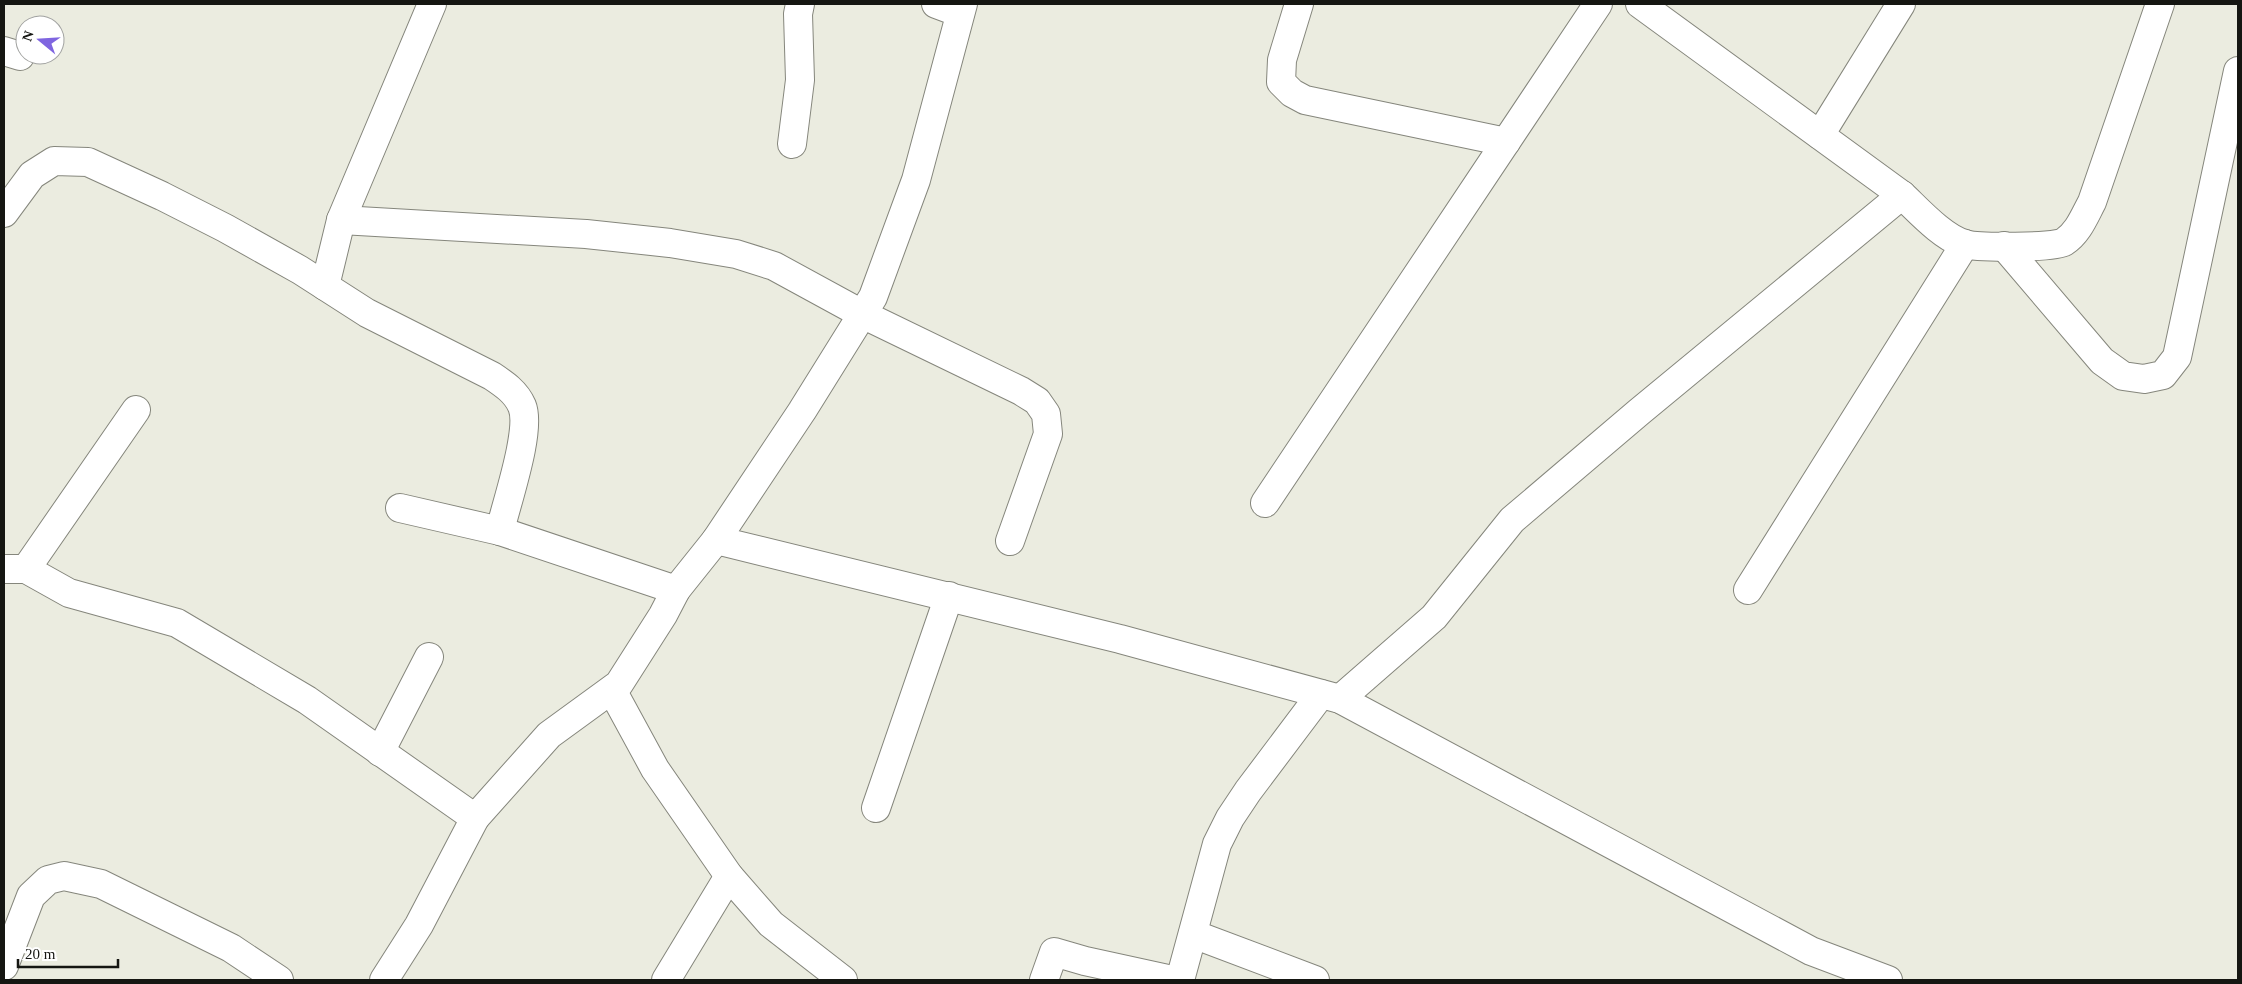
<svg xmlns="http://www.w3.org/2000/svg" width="2242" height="984" font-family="Georgia,serif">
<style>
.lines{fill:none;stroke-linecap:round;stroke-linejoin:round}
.street-casing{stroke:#85867c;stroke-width:30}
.street{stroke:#fff;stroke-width:28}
</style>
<rect width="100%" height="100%" fill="#ebece0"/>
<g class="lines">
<g class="street-casing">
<g id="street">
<path d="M936,4L960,13"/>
<path d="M1299,4L1282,60L1281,82L1292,93L1305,100L1506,142"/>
<path d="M1640,4L1902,195C1918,210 1943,238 1965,244C1977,248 2054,248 2064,242C2078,233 2084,217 2092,202L2160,4"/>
<path d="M4,51L20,56"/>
<path d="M1820,135L1901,4"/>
<path d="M792,144L800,80L798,14L800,4"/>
<path d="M4,213L32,175L54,161L88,162L162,196L225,228L300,270L367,313L492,376C504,384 516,392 522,406C532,430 506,504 500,531"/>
<path d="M341,220L586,234L670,243L736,254L774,266L862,314L1021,391L1037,401L1046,414L1048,434L1010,541"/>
<path d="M2004,246L2102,361L2123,376L2144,379L2163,375L2177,357L2238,71"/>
<path d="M325,286L341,220L432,4"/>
<path d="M1265,503L1598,4"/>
<path d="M400,508L500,531L676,590"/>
<path d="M716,540L1120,639L1340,699L1811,951L1888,980"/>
<path d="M4,569H26L69,593L177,623L307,700L475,818L549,735L619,684L663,615L676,590L716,540L802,411L873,297L916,180L963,4"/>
<path d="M26,569L136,410"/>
<path d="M1748,590L1965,244"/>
<path d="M612,690L655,769L729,876L771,924L843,980"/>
<path d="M1340,699L1434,617L1512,520L1639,412L1902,195"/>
<path d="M380,752L429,657"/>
<path d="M876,808L949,596"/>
<path d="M1193,934L1315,980"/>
<path d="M4,966L31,896L48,880L64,876L101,884L231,948L279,980"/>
<path d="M384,980L419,925L475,818"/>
<path d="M666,980L729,876"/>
<path d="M1044,980L1054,952L1085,961L1172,980"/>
<path d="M1180,980L1217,844L1230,818L1248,791L1321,694"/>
</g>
</g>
<use href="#street" class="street"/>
</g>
<rect width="2242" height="984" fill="none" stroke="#151612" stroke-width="10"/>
<g transform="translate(40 40) rotate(288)"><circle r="24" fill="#ffffff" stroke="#a1a2a0"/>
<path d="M0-4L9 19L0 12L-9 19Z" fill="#7f65e0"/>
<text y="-8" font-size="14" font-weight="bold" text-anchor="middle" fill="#151612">N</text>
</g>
<path d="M18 959v8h100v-8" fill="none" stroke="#151612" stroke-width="2.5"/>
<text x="25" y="959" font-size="15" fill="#151612" stroke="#ffffff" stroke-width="4" paint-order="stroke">20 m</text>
</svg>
